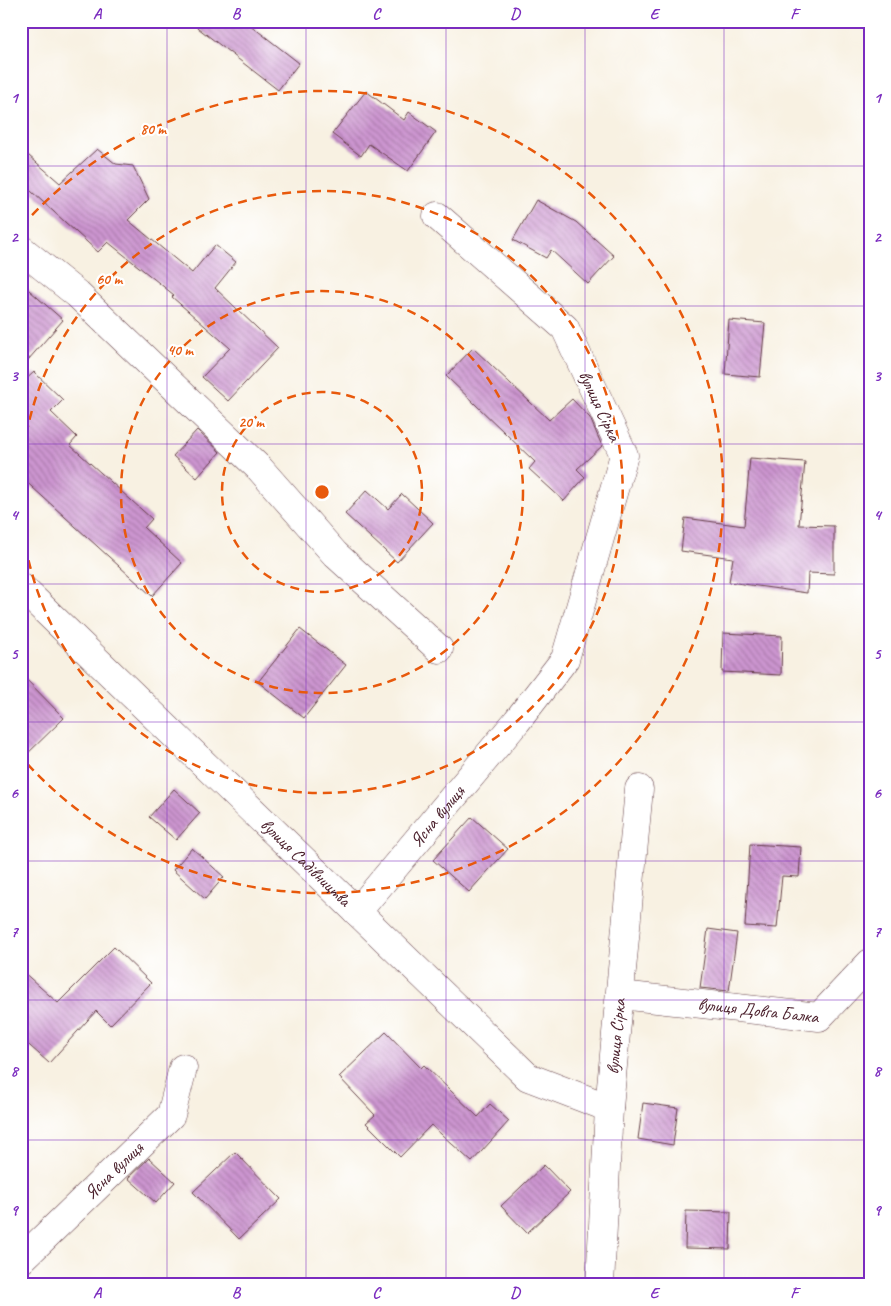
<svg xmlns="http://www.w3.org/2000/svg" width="891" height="1306" font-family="Caveat,sans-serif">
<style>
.building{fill:url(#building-back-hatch)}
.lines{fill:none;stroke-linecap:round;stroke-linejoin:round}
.minor-casing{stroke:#643e46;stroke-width:29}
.minor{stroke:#fff;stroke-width:28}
.grid{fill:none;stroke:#7b2cbf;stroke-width:1;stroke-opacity:0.55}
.ring{fill:none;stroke:#e8590c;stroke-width:2.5;stroke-dasharray:9 6}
.labels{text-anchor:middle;stroke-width:4.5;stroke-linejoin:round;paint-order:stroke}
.street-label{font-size:18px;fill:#4a1f2b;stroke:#fff}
.centre{fill:#e8590c;stroke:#fff;stroke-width:2.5}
.ring-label{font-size:15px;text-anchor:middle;font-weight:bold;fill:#e8590c;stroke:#fff;stroke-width:4.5;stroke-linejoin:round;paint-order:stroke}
.neatline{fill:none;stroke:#7b2cbf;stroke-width:2}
.grid-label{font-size:16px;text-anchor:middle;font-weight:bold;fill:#7b2cbf}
</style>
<defs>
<pattern id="building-back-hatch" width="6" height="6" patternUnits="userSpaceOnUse" patternTransform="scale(1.25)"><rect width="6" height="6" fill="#cc95d0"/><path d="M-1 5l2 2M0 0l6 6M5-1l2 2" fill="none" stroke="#a879a9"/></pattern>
</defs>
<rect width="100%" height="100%" fill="#fff"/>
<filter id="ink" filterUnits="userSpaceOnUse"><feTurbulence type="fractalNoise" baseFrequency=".02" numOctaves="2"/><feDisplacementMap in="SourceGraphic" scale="10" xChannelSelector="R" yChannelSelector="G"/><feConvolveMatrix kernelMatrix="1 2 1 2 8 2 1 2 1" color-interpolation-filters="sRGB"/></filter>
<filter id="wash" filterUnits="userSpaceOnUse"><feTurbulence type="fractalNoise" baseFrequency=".0096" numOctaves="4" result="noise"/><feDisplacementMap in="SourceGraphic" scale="20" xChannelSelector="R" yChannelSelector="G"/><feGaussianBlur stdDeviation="1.12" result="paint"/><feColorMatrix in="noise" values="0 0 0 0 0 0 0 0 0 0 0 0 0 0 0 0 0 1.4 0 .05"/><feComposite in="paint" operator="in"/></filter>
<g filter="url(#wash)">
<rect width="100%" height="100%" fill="#f8f1e2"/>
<g id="blocks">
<g class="building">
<path d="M189,21H245L299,63L278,90Z"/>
<path d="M366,91L404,120L409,112L436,132L408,171L369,144L361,156L332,134Z"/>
<path d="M21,149L60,183L97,149L116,164L133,166L149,199L128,220L192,273L215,245L236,262L215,288L278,348L228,401L202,377L230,348L172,297L174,295L108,242L98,252L21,182Z"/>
<path d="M536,200L576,222L614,256L588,284L551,250L546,258L513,240Z"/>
<path d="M21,283L63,320L21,368Z"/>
<path d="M729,320L765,323L760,377L725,374Z"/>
<path d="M473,348L549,420L572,399L590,418L602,446L577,469L585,477L564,501L529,469L535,462L446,376Z"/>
<path d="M34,372L63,400L51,412L77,437L70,445L152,519L144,528L182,563L152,596L21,477V384Z"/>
<path d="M197,430L220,452L197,478L173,456Z"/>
<path d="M750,458L805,462L799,525L834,526V574L808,573L807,593L729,582L733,558L681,551L685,518L744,526Z"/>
<path d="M367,490L388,509L402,494L433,523L397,562L345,514Z"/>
<path d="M300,629L346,665L304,718L258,682Z"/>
<path d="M723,633L782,636L781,675L722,672Z"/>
<path d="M21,674L64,718L21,760Z"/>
<path d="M174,789L200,813L176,840L149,817Z"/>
<path d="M472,817L508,849L469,892L433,860Z"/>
<path d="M750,844L801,847L799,877L782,876L777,928L745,926Z"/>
<path d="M192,848L224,877L205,899L173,870Z"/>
<path d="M708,929L737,933L729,991L700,988Z"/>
<path d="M114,947L151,983L110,1025L96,1011L49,1063L21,1038V970L58,1003Z"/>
<path d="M386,1032L421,1068L424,1065L478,1117L490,1104L509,1121L472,1162L431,1125L400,1157L366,1123L375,1115L339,1077Z"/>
<path d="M643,1103L678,1108L673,1145L638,1139Z"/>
<path d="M235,1152L281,1199L239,1239L193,1192Z"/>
<path d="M149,1158L175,1182L156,1203L128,1178Z"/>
<path d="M544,1165L570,1192L527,1233L501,1206Z"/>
<path d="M686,1211L731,1212L730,1249L685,1248Z"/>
</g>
</g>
</g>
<g filter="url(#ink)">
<use href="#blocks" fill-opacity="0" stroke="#643e46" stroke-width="1"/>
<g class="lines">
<g class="minor-casing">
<g id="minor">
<path d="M21,249L77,294L260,469L335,554L439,649"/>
<path id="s1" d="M21,587L528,1077L609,1108"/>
<path id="s2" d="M357,912L517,721L565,659L624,455L565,328L437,216"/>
<path id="s3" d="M621,995L819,1017L870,963"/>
<path id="s4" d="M21,1260L171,1115L183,1068"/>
<path id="s5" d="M600,1285L609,1108L639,789"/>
</g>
</g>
<use href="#minor" class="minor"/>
</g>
</g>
<path class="grid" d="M167,21V1285M306,21V1285M446,21V1285M585,21V1285M724,21V1285M21,166H870M21,306H870M21,444H870M21,584H870M21,722H870M21,861H870M21,1000H870M21,1140H870"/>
<g class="ring">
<circle cx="322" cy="492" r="100"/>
<circle cx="322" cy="492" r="201"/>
<path d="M21 479A301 301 0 1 1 21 505"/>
<path d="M22 226A401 401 0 1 1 22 758"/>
</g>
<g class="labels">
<g class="street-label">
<text transform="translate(600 406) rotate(65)" y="6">вулиця Сірка</text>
<text dy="6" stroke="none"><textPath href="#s2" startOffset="125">Ясна вулиця</textPath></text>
<text dy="6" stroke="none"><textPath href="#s1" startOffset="396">вулиця Садівництва</textPath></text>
<text dy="6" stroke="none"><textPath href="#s3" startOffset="138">вулиця Довга Балка</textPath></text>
<text dy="6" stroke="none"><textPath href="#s5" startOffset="249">вулиця Сірка</textPath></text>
<text dy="6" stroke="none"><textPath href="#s4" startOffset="129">Ясна вулиця</textPath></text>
</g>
</g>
<circle cx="322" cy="492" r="8" class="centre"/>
<g class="ring-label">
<text x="153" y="134">80 m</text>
<text x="109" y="284">60 m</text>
<text x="180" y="355">40 m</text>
<text x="251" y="427">20 m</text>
</g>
<rect width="891" height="1306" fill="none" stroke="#fff" stroke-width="55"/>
<rect x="28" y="28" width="836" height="1250" class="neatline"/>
<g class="grid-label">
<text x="97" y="19">A</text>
<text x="236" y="19">B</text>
<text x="376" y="19">C</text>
<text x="515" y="19">D</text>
<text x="654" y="19">E</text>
<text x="794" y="19">F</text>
<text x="14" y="103">1</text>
<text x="877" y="103">1</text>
<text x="14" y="242">2</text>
<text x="877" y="242">2</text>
<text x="14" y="381">3</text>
<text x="877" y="381">3</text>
<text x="14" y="520">4</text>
<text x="877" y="520">4</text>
<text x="14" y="659">5</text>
<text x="877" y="659">5</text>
<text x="14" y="798">6</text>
<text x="877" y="798">6</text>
<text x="14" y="937">7</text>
<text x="877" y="937">7</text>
<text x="14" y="1076">8</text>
<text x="877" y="1076">8</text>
<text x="14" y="1215">9</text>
<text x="877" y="1215">9</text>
<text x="97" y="1298">A</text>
<text x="236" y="1298">B</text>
<text x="376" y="1298">C</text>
<text x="515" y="1298">D</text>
<text x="654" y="1298">E</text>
<text x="794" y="1298">F</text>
</g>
</svg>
